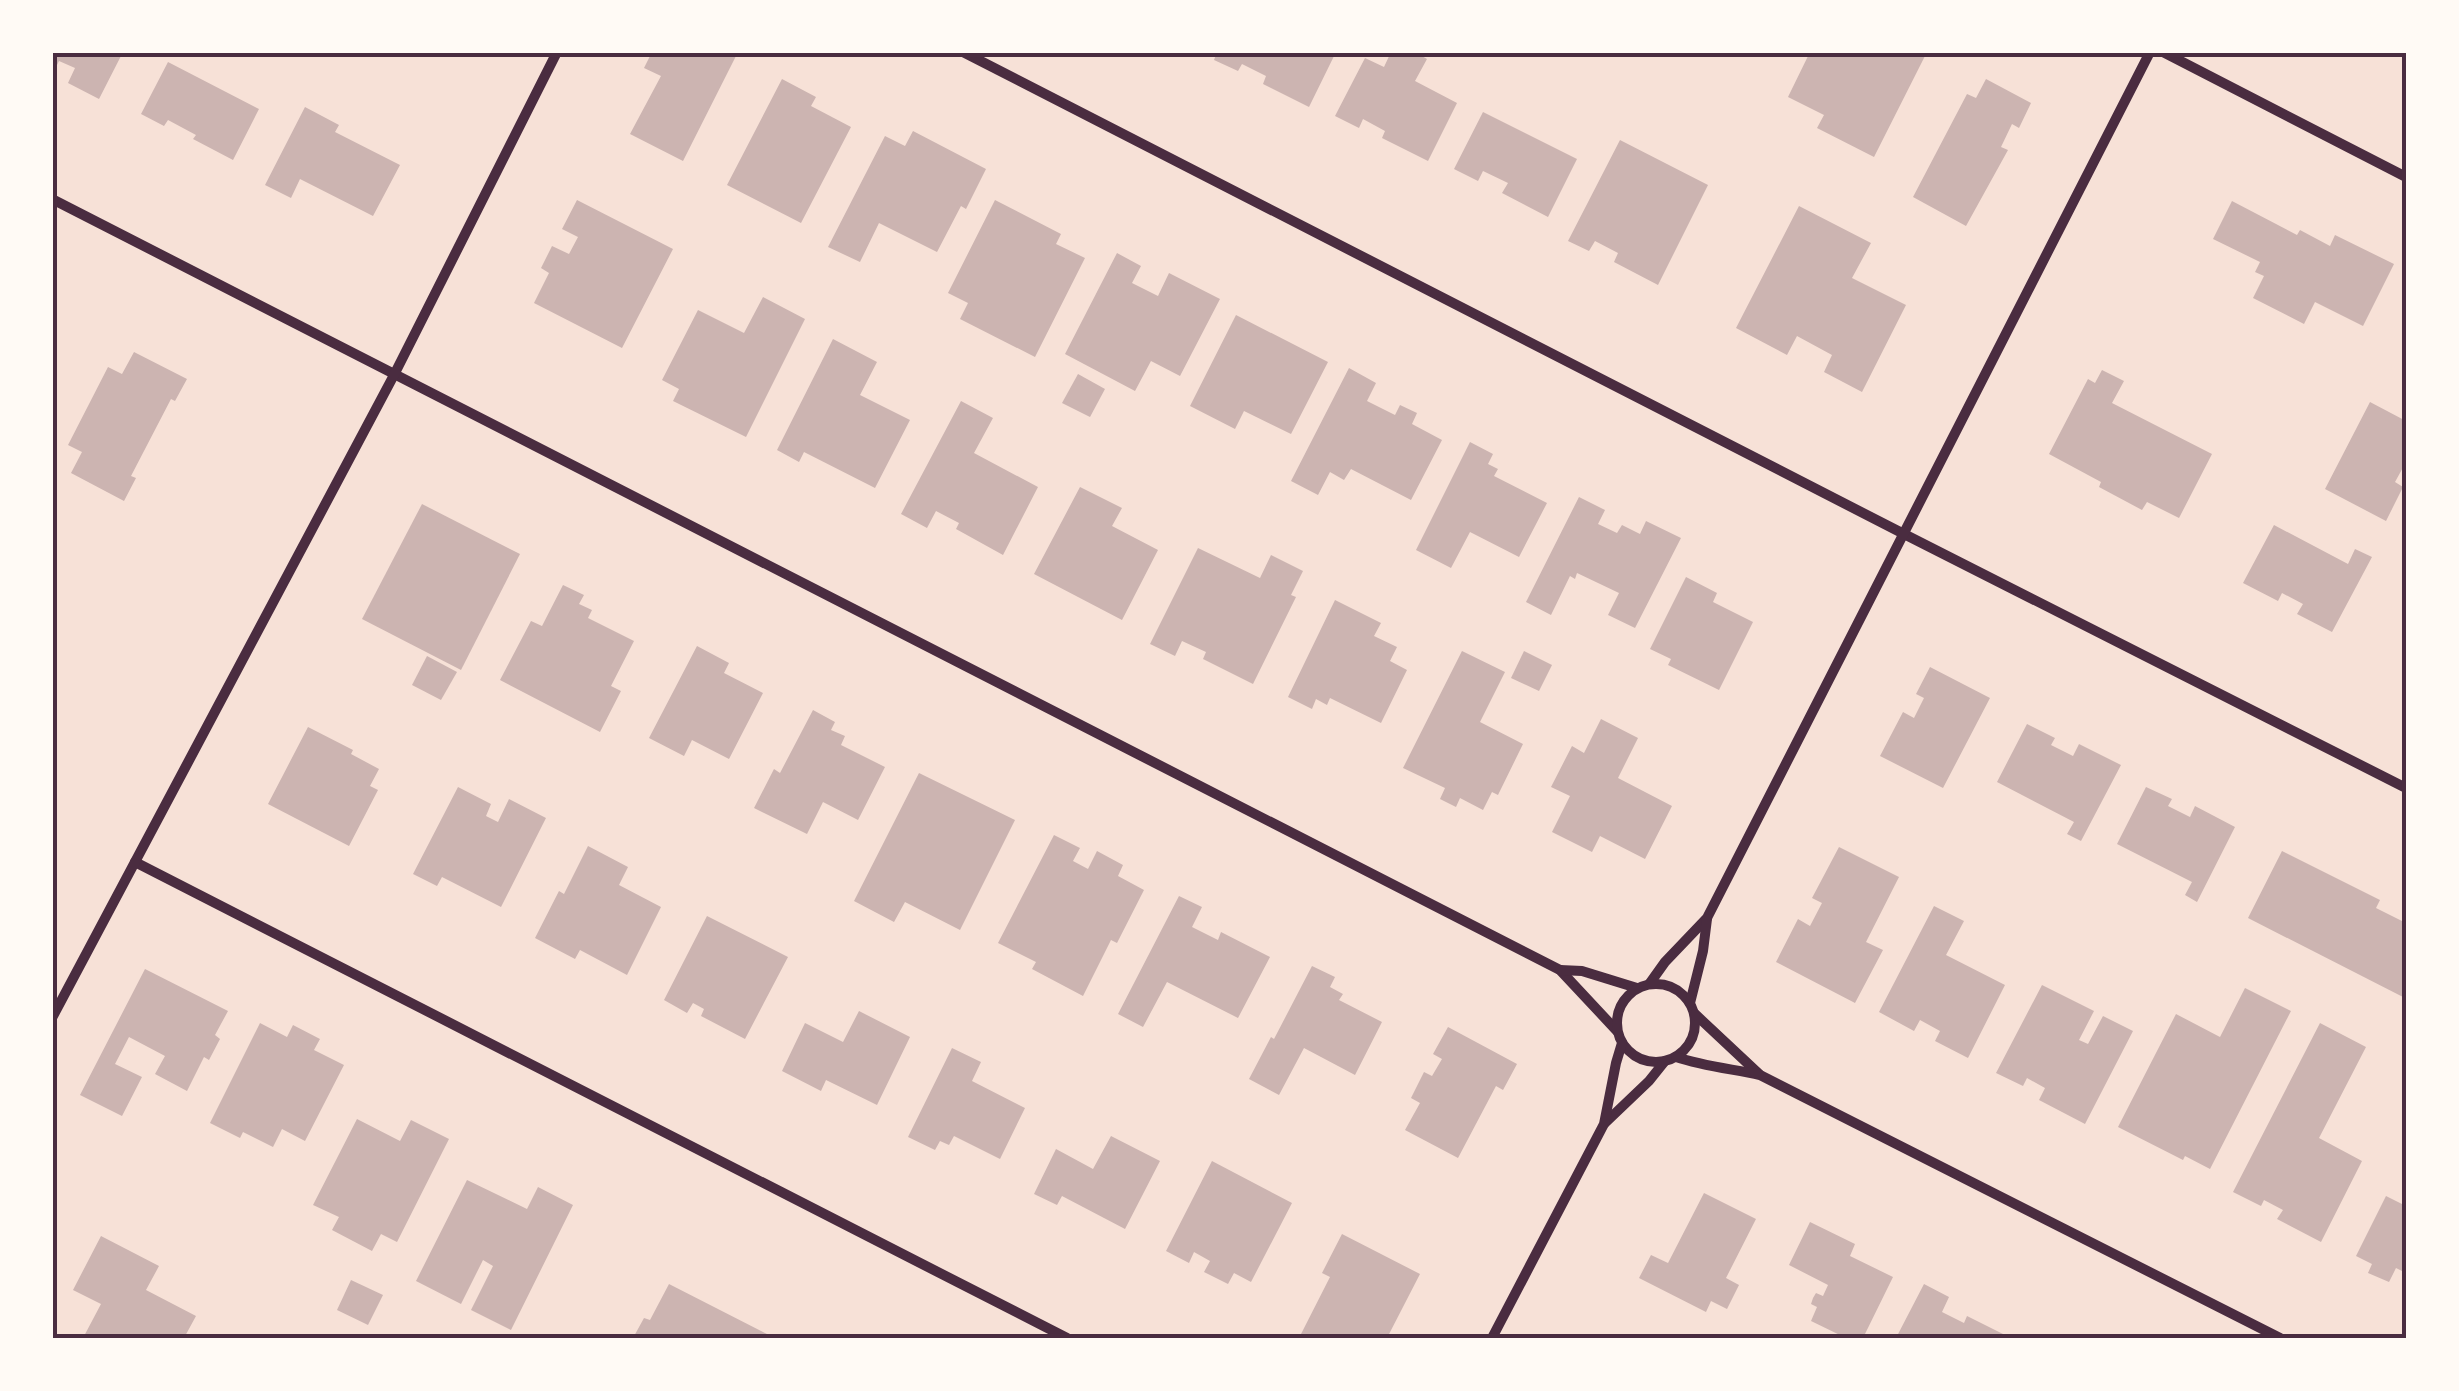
<svg xmlns="http://www.w3.org/2000/svg" width="2459" height="1391" font-family="'Zilla Slab',serif">
<style>
.building{fill:#ccb4b1}
.lines{fill:none;stroke-linecap:round;stroke-linejoin:round}
.minor{stroke:#4a2c40;stroke-width:10}
.neatline{fill:none;stroke:#4a2c40;stroke-width:4}
</style>
<rect width="100%" height="100%" fill="#f7e1d7"/>
<g class="building">
<path d="M52,52H123L99,99L68,83L75,68L59,61L52,75Z"/>
<path d="M652,52H730L736,56L683,161L630,134L661,76L644,68Z"/>
<path d="M1217,52H1336L1309,107L1263,84L1266,76L1242,64L1238,71L1214,60Z"/>
<path d="M1391,52H1415L1427,59L1415,81L1457,103L1428,161L1382,138L1385,131L1363,119L1359,128L1335,116L1365,58L1384,67Z"/>
<path d="M1810,52L1926,54L1874,157L1817,128L1824,115L1788,97Z"/>
<path d="M168,62L259,109L233,160L193,139L196,135L168,120L164,126L141,114Z"/>
<path d="M782,79L816,97L811,106L851,127L801,223L727,185Z"/>
<path d="M1986,79L2031,103L2019,128L2012,124L2001,147L2008,150L1966,226L1913,197L1967,94L1976,98Z"/>
<path d="M305,107L339,125L335,132L400,165L373,216L300,179L291,198L265,185Z"/>
<path d="M1483,112L1577,159L1548,217L1502,193L1508,183L1483,171L1478,181L1454,169Z"/>
<path d="M913,131L986,169L966,209L961,206L937,252L879,223L860,262L828,247L885,136L905,146Z"/>
<path d="M1620,140L1708,185L1658,285L1614,262L1618,253L1595,241L1589,251L1568,241Z"/>
<path d="M577,200L673,249L622,348L534,303L549,273L541,268L552,246L569,254L578,237L562,229Z"/>
<path d="M995,200L1061,234L1056,244L1085,258L1035,357L960,319L968,303L948,293Z"/>
<path d="M2232,201L2297,235L2300,230L2330,246L2335,235L2394,264L2363,326L2315,302L2304,324L2253,298L2264,276L2255,272L2260,262L2213,239Z"/>
<path d="M1799,206L1871,243L1852,278L1906,305L1862,392L1824,372L1832,355L1797,336L1787,355L1736,328Z"/>
<path d="M1117,253L1141,266L1132,283L1158,296L1169,273L1220,299L1180,376L1151,361L1135,391L1065,354Z"/>
<path d="M763,297L805,319L746,437L673,401L679,389L662,380L698,310L744,333Z"/>
<path d="M1236,315L1328,362L1291,434L1244,411L1235,429L1190,406Z"/>
<path d="M833,339L877,362L860,395L910,420L875,488L804,452L799,462L777,450Z"/>
<path d="M134,352L187,379L175,401L171,399L131,476L136,478L124,501L71,473L82,452L68,445L108,367L122,374Z"/>
<path d="M1349,368L1376,383L1367,401L1395,415L1400,405L1417,413L1412,424L1442,440L1411,500L1351,469L1344,480L1330,472L1318,495L1291,481Z"/>
<path d="M2102,370L2124,381L2112,403L2212,454L2179,518L2147,502L2142,510L2099,487L2101,482L2049,454L2088,379L2095,383Z"/>
<path d="M1078,374L1105,389L1090,417L1062,403Z"/>
<path d="M961,401L993,418L974,453L1038,487L1003,555L956,529L959,523L936,511L927,528L901,514Z"/>
<path d="M2370,402L2406,421V462L2395,482L2403,487L2386,521L2325,489Z"/>
<path d="M1470,442L1493,454L1488,464L1498,469L1494,476L1547,503L1519,557L1470,532L1451,568L1416,550Z"/>
<path d="M1080,487L1122,508L1112,526L1158,550L1122,620L1034,574Z"/>
<path d="M1579,497L1605,510L1598,524L1617,533L1622,525L1640,534L1646,521L1681,538L1635,628L1608,615L1619,593L1577,573L1575,579L1570,576L1551,615L1526,602Z"/>
<path d="M422,504L520,554L461,670L362,619Z"/>
<path d="M2274,525L2348,564L2355,549L2372,557L2332,632L2297,614L2303,604L2282,593L2278,601L2243,583Z"/>
<path d="M1198,548L1260,578L1271,555L1303,571L1291,595L1296,597L1253,684L1203,659L1206,652L1182,641L1175,656L1150,644Z"/>
<path d="M1686,577L1717,593L1713,602L1753,622L1719,690L1668,665L1671,659L1650,649Z"/>
<path d="M563,585L584,595L579,604L592,610L588,618L634,641L611,686L621,691L600,732L500,680L531,621L542,626Z"/>
<path d="M1335,600L1381,623L1374,636L1397,647L1390,661L1407,670L1381,723L1330,698L1327,705L1316,699L1312,709L1288,697Z"/>
<path d="M697,646L729,663L724,673L763,693L729,759L692,740L684,756L649,738Z"/>
<path d="M1462,651L1505,672L1480,722L1523,744L1498,795L1492,792L1483,810L1460,798L1456,807L1440,799L1445,788L1403,768Z"/>
<path d="M1524,651L1552,665L1539,691L1511,678Z"/>
<path d="M427,656L457,672L441,700L412,685Z"/>
<path d="M1930,667L1990,698L1943,788L1880,756L1903,712L1914,718L1924,698L1916,694Z"/>
<path d="M813,710L835,722L831,730L845,736L841,745L885,767L858,820L823,802L807,834L754,808L774,769L780,773Z"/>
<path d="M1601,719L1638,738L1618,778L1672,806L1645,859L1600,836L1592,852L1552,832L1570,796L1551,787L1572,746L1584,753Z"/>
<path d="M2027,724L2055,738L2051,745L2073,756L2079,744L2121,765L2081,841L2067,834L2074,822L1997,782Z"/>
<path d="M308,727L353,750L351,754L379,769L370,786L378,790L349,846L268,804Z"/>
<path d="M919,773L1015,820L960,930L905,902L894,922L854,901Z"/>
<path d="M458,787L491,804L486,816L498,822L509,799L546,818L501,907L442,877L437,886L413,874Z"/>
<path d="M2146,787L2172,799L2168,806L2190,817L2195,806L2235,827L2197,902L2185,895L2192,882L2117,844Z"/>
<path d="M1054,835L1080,848L1073,861L1088,869L1097,851L1123,865L1118,876L1144,890L1117,943L1111,940L1083,996L1032,969L1036,962L998,943Z"/>
<path d="M588,846L628,867L619,885L661,907L627,975L580,950L575,959L535,938L559,891L564,894Z"/>
<path d="M1839,847L1899,877L1866,942L1883,950L1855,1003L1776,962L1798,919L1810,926L1822,903L1812,898Z"/>
<path d="M2282,851L2380,900L2376,908L2406,923V991L2403,997L2248,918Z"/>
<path d="M1179,896L1202,907L1192,927L1218,940L1221,932L1270,957L1238,1018L1167,982L1143,1027L1118,1014Z"/>
<path d="M1934,906L1964,921L1946,955L2005,985L1968,1058L1935,1041L1940,1031L1920,1020L1914,1031L1879,1012Z"/>
<path d="M707,916L788,957L745,1039L701,1016L704,1009L693,1003L687,1013L664,1000Z"/>
<path d="M1312,966L1335,977L1330,987L1343,994L1339,1000L1382,1022L1355,1075L1304,1048L1279,1095L1249,1079L1271,1037L1274,1039Z"/>
<path d="M145,969L228,1011L215,1035L220,1039L209,1060L204,1057L187,1091L155,1074L165,1056L129,1037L115,1064L142,1077L122,1116L80,1095Z"/>
<path d="M2042,985L2094,1011L2079,1040L2088,1044L2103,1016L2133,1031L2085,1124L2039,1100L2045,1088L2027,1078L2023,1086L1996,1073Z"/>
<path d="M2245,988L2291,1011L2210,1169L2185,1156L2183,1160L2118,1127L2176,1014L2220,1037Z"/>
<path d="M859,1011L910,1037L877,1105L826,1080L821,1091L782,1071L805,1023L843,1042Z"/>
<path d="M260,1023L287,1037L293,1025L320,1039L314,1050L344,1065L305,1141L282,1129L273,1147L243,1132L240,1138L210,1123Z"/>
<path d="M2320,1023L2366,1047L2319,1138L2362,1161L2321,1242L2277,1219L2283,1210L2264,1200L2261,1206L2233,1192Z"/>
<path d="M1448,1027L1517,1064L1503,1090L1496,1086L1458,1158L1405,1130L1420,1103L1411,1098L1424,1072L1432,1076L1442,1059L1433,1054Z"/>
<path d="M952,1048L981,1062L972,1081L1025,1108L1000,1159L954,1136L949,1145L940,1141L935,1150L908,1137Z"/>
<path d="M357,1119L400,1141L411,1120L449,1139L397,1242L381,1234L372,1251L332,1230L339,1217L313,1205Z"/>
<path d="M1111,1136L1160,1161L1125,1229L1062,1196L1057,1205L1034,1194L1056,1149L1093,1169Z"/>
<path d="M1212,1161L1292,1203L1251,1282L1234,1273L1228,1284L1204,1272L1210,1261L1194,1252L1189,1263L1166,1251Z"/>
<path d="M467,1180L527,1209L538,1187L573,1205L511,1330L471,1310L493,1266L483,1260L461,1304L416,1281Z"/>
<path d="M1704,1193L1756,1219L1726,1278L1739,1285L1727,1309L1711,1301L1706,1312L1639,1278L1651,1255L1668,1263Z"/>
<path d="M2386,1196L2406,1206V1273L2396,1268L2389,1282L2368,1273L2372,1264L2356,1256Z"/>
<path d="M1810,1222L1855,1244L1850,1256L1893,1277L1863,1338H1846L1811,1321L1817,1307L1811,1304L1813,1298L1816,1293L1823,1296L1828,1285L1789,1265Z"/>
<path d="M1342,1234L1420,1274L1387,1338H1305L1300,1336L1330,1277L1322,1273Z"/>
<path d="M101,1236L159,1266L146,1290L196,1316L184,1338H83L101,1304L73,1290Z"/>
<path d="M351,1280L383,1295L368,1325L337,1310Z"/>
<path d="M669,1284L775,1338H633L644,1318L650,1320Z"/>
<path d="M1924,1284L1949,1297L1942,1312L1964,1323L1967,1316L2011,1338H1896Z"/>
</g>
<g class="lines">
<g class="minor">
<path d="M963,52L1904,534L2406,788"/>
<path d="M2163,52L2406,177"/>
<path d="M52,199L1560,970L1617,1031"/>
<path d="M135,862L1067,1338"/>
<path d="M1560,970L1582,971L1637,988"/>
<path d="M1650,983L1665,962L1707,918L2150,52"/>
<circle cx="1656" cy="1023" r="39"/>
<path d="M1690,1003L1703,951L1707,919"/>
<path d="M1695,1014L1759,1074"/>
<path d="M52,1018L394,375L557,52"/>
<path d="M1676,1057C1703,1066 1732,1069 1760,1075L2280,1338"/>
<path d="M1605,1123L1649,1081L1665,1061"/>
<path d="M1492,1338L1604,1124L1616,1063L1622,1043"/>
</g>
</g>
<rect width="2459" height="1391" fill="none" stroke="#fffaf5" stroke-width="110"/>
<rect x="55" y="55" width="2349" height="1281" class="neatline"/>
</svg>
